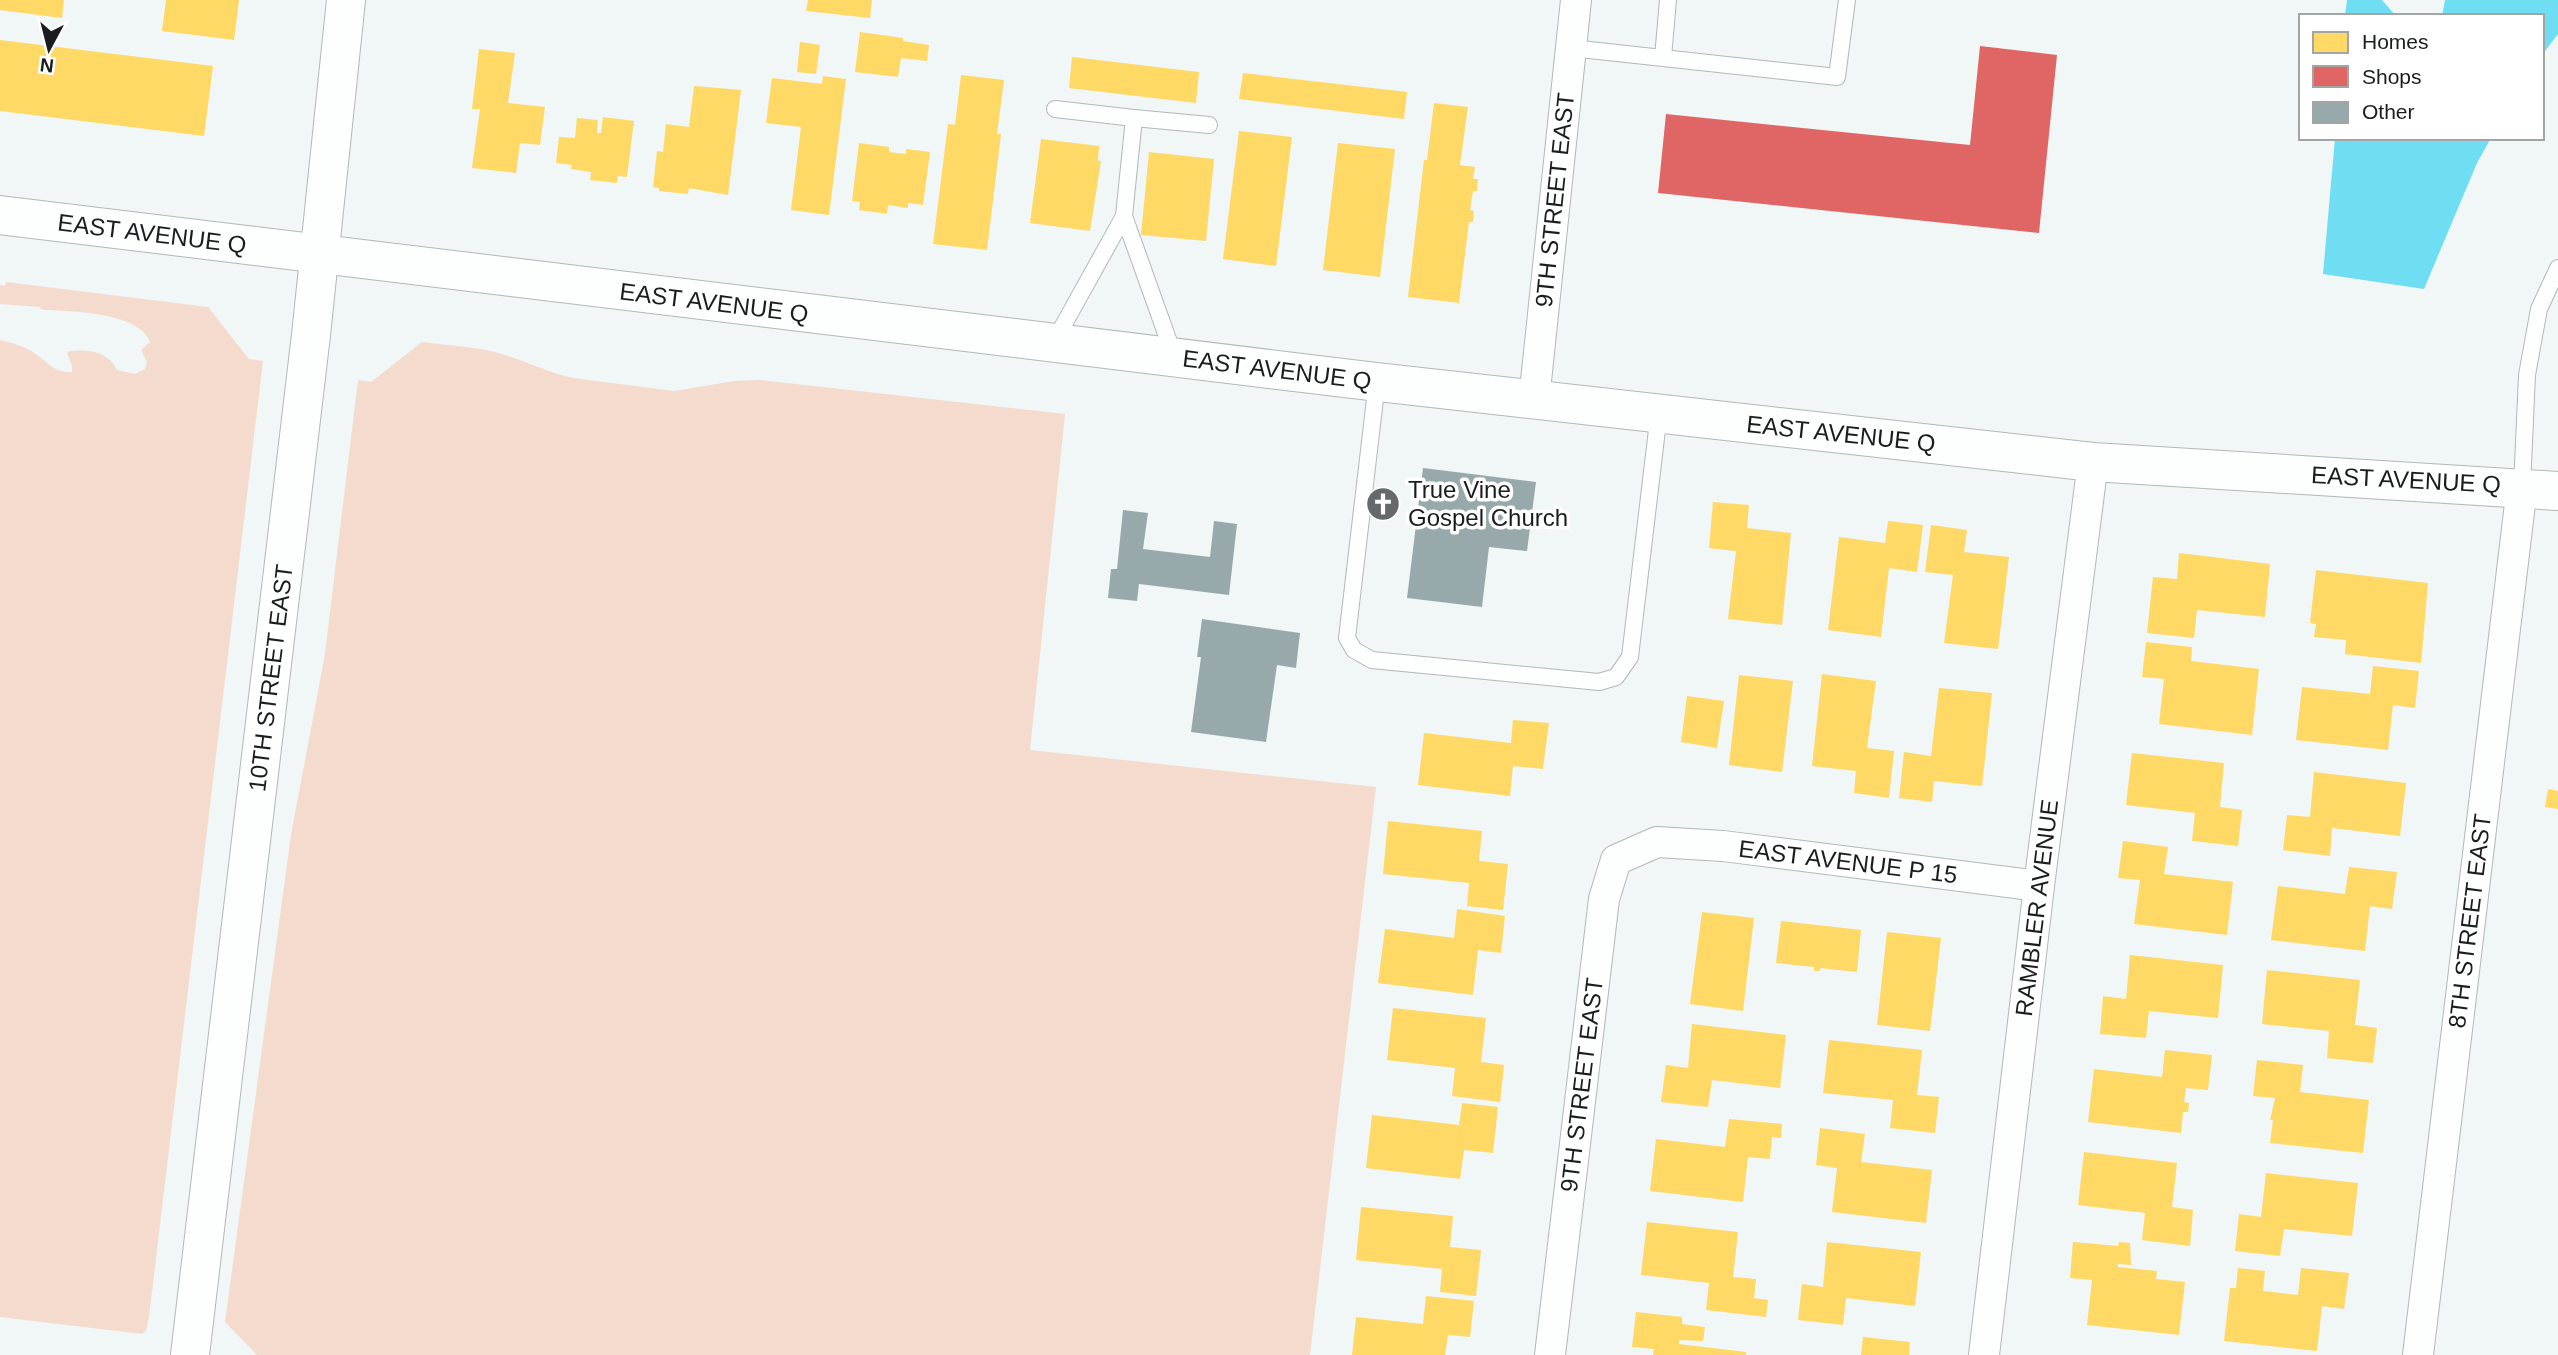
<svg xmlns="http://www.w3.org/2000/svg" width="2558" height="1355" font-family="Arial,sans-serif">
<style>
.green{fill:#f4dbcd}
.water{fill:#70def2}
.homes{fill:#ffd966}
.shops{fill:#e06666}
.building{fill:#98a9ac}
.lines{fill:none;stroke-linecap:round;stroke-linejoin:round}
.lane-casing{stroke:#b3b7b7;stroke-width:18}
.street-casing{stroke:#b3b7b7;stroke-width:32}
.secondary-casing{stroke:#b3b7b7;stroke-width:40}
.lane{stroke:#fdfefe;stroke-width:16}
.street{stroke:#fdfefe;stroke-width:30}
.secondary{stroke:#fdfefe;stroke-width:38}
.labels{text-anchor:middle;stroke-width:7;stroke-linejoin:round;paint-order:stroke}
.street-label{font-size:24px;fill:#1a1d1e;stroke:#fff}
.poi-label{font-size:24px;fill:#1a1d1e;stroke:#fff;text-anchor:start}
</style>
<rect width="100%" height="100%" fill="#f1f6f6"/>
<g class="green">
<path d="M6,282L208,307L249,359L263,361L149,1317L146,1331L142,1334L0,1317V340C13,343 27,347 37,355C50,364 55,373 72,372V365L67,354L69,351C89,349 108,351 117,370L135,374L145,369L147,362L141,350L150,342C140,312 70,311 43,310L39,307L0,304V285L5,286Z"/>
<path d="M422,342C449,346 478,346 505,355C528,362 549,373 573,378L674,391L735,381L759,380L1065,414L1030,750L1376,787L1310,1355H257L225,1322L291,835L325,654L358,380L371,382Z"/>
</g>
<g class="water">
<path d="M2347,0H2382L2396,16H2345Z"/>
<path d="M2445,0H2558V34L2542,55V16H2442Z"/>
<path d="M2335,138H2491L2477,163L2424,289L2323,274Z"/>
</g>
<g class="homes">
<path d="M0,0H64L62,18L0,10Z"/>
<path d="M166,0H239L234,40L162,31Z"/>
<path d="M808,0H872L870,18L806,11Z"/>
<path d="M860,32L903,38V41L929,45L927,61L901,58L898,77L855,72Z"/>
<path d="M0,40L213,66L204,136L0,111Z"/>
<path d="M800,42L820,45L816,74L797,72Z"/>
<path d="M479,49L515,53L508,103L545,107L540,145L520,143L516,173L472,168L480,109H472Z"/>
<path d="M1072,57L1199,72L1196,103L1069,88Z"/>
<path d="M1243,73L1407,92L1404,119L1239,99Z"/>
<path d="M961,75L1004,80L997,134H1001L987,250L933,244L948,124L955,125Z"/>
<path d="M823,76L846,79L829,215L791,210L801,127L766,123L772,78L822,84Z"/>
<path d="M694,86L741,90L728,195L689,188L688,194L659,191V188L653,187L657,151L663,152L666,124L689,127Z"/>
<path d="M1434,103L1468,107L1460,165L1475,167L1473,179H1478L1477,191H1473L1470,210L1474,211L1473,222H1469L1459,303L1408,297L1424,160H1427Z"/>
<path d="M603,117L634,121L627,177L618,176L617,183L590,180L591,172L571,169L572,165L556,163L559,137L575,138L577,118L598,120L597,133H601Z"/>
<path d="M1239,131L1292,137L1276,266L1223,259Z"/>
<path d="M1041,139L1099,146L1098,161H1101L1090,231L1030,223Z"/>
<path d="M859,143L889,147V152L906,154V149L930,152L923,205L908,203V208L888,205L887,214L859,210L860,202L852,201Z"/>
<path d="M1338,143L1395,149L1380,277L1323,270Z"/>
<path d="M1149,152L1214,159L1206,241L1141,235Z"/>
<path d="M1713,502L1749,505L1747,528L1791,533L1782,625L1728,619L1736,551L1709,548Z"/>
<path d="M1888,521L1923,525L1917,572L1889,568L1881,637L1828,630L1839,537L1885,543Z"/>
<path d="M1931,525L1967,530L1964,552L2009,557L1998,649L1944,643L1953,575L1925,572Z"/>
<path d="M2179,553L2270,564L2265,617L2197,610L2194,638L2147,633L2153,577L2177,579Z"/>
<path d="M2316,570L2428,583L2421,663L2345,654L2346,640L2314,637L2316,624L2310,623Z"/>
<path d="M2146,642L2192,647L2191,661L2259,669L2252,735L2159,724L2164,679L2142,677Z"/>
<path d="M2373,666L2419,671L2415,708L2393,705L2388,750L2296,740L2302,687L2370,694Z"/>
<path d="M1822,674L1876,681L1867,748L1894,751L1889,798L1854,793L1856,771L1812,766Z"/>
<path d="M1739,675L1793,681L1782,772L1729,765Z"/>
<path d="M1939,688L1992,693L1982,786L1934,781L1932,802L1899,798L1904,752L1931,756Z"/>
<path d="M1687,696L1724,701L1717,748L1681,742Z"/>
<path d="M1513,720L1549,723L1543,769L1513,766L1510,796L1418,785L1424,733L1511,743Z"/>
<path d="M2132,753L2224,763L2220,807L2242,810L2238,846L2192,841L2195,813L2126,805Z"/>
<path d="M2314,772L2406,783L2400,836L2332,828L2330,856L2283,850L2287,815L2310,817Z"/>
<path d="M2548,789L2558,791V809L2545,807Z"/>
<path d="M1388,821L1482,831L1479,861L1508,864L1503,910L1467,906L1469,883L1383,874Z"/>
<path d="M2123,841L2168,847L2164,874L2233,882L2227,935L2134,924L2140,880L2118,878Z"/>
<path d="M2349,867L2397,872L2392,909L2370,906L2365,951L2271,940L2278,886L2345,894Z"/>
<path d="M1457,909L1505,916L1501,953L1478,950L1473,995L1378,983L1385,929L1454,938Z"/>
<path d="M1702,912L1754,918L1743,1011L1690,1004Z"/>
<path d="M1781,921L1861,930L1857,972L1820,968V971H1814V967L1776,963Z"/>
<path d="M1887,932L1941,938L1930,1031L1877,1025Z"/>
<path d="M2130,955L2223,965L2218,1018L2149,1011L2146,1038L2100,1034L2103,996L2126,999Z"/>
<path d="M2267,970L2360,980L2355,1025L2377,1028L2373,1063L2327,1058L2329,1031L2262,1024Z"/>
<path d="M1393,1008L1486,1018L1481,1062L1504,1065L1500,1102L1452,1096L1455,1068L1387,1060Z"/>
<path d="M1692,1024L1786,1035L1780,1088L1712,1080L1708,1107L1661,1102L1666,1065L1688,1068Z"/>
<path d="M1829,1040L1922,1050L1917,1095L1939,1097L1935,1133L1890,1128L1893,1100L1823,1093Z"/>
<path d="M2165,1050L2212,1055L2208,1090L2186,1088L2184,1102L2189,1103L2188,1112H2183L2181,1133L2088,1122L2094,1069L2162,1077Z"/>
<path d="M2257,1060L2303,1065L2300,1092L2369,1100L2363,1153L2270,1143L2273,1120H2270L2275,1098L2253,1096Z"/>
<path d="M1462,1103L1498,1107L1493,1153L1464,1150L1460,1179L1366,1168L1372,1115L1459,1125Z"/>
<path d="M1729,1119L1782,1124L1781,1138L1772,1137L1770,1159L1748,1157L1743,1202L1650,1191L1656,1139L1725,1147Z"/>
<path d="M1820,1128L1865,1134L1861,1162L1932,1170L1926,1223L1832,1212L1837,1168L1816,1165Z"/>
<path d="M2084,1152L2177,1163L2172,1207L2193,1210L2190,1246L2142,1240L2145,1213L2078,1205Z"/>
<path d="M2266,1173L2358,1183L2352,1236L2284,1229L2280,1256L2235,1251L2239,1214L2261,1217Z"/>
<path d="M1361,1207L1453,1216L1450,1247L1481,1250L1476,1296L1440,1292L1442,1269L1356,1260Z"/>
<path d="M1647,1222L1738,1232L1733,1277L1756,1279L1754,1298L1768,1300L1766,1317L1706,1310L1709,1283L1641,1275Z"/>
<path d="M1827,1242L1921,1252L1915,1306L1846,1298L1843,1325L1798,1320L1802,1284L1823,1287Z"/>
<path d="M2073,1242L2118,1246L2119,1242L2130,1243L2131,1265L2118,1264V1267L2157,1271L2156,1279L2185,1282L2179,1335L2087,1325L2092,1280L2070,1278Z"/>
<path d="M2238,1268L2265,1271L2263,1291L2298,1295L2301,1268L2349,1273L2344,1309L2322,1306L2317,1351L2224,1341L2230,1288H2236Z"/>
<path d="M1426,1296L1474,1301L1470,1337L1448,1335L1445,1355H1352L1356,1317L1423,1324Z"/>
<path d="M1636,1312L1682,1317V1324L1705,1327L1703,1341L1679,1340V1344L1746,1352V1355H1653L1654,1349L1632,1347Z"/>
<path d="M1863,1337L1910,1342L1909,1355H1861Z"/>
</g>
<path class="shops" d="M1980,46L2057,55L2039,233L1658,193L1666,114L1970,145Z"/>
<g class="building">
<path d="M1423,468L1536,482L1527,551L1489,547L1482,607L1407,598Z"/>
<path d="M1123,510L1148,513L1143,549L1210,557L1214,521L1237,524L1229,595L1139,584L1137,601L1108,598L1111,569H1117Z"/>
<path d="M1202,619L1300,633L1296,668L1277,665L1266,742L1191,732L1201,657H1197Z"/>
</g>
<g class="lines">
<g class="lane-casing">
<g id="lane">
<path d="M1571,48L1837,77L1847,0"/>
<path d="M1663,57L1668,0"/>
<path d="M1055,109L1134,118L1124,216"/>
<path d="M1134,118L1209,125"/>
<path d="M1054,342L1124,216L1174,356"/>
<path d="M1377,382L1347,638L1354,650L1372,660L1599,682L1616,677L1630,657L1659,413"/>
<path d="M2522,487L2527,375L2539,309L2558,268"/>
</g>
</g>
<g class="street-casing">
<g id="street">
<path d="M1534,400L1576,0"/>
<path d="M1550,1355L1604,899L1616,860L1657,842L1723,846L2039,886"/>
<path d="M1984,1355L2039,886L2093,462"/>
<path d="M2418,1355L2522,487"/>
</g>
</g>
<g class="secondary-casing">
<g id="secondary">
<path d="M0,215L1377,382L2093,462L2558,491"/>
<path d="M190,1355L311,335L346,0"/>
</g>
</g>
<use href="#lane" class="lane"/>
<use href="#street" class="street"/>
<use href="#secondary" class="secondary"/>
</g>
<defs>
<g id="church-disc" transform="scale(1.75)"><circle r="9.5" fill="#65696a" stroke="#fff"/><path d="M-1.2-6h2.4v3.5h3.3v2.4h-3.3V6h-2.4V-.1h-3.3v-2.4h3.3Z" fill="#fff"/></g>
</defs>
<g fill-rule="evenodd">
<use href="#church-disc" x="1383" y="504"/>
</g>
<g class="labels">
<g class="street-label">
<text transform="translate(1555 200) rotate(-84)" y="8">9TH STREET EAST</text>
<text transform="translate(152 234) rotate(7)" y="8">EAST AVENUE Q</text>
<text transform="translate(714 303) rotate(7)" y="8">EAST AVENUE Q</text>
<text transform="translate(1277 370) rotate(7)" y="8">EAST AVENUE Q</text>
<text transform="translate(1841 434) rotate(6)" y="8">EAST AVENUE Q</text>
<text transform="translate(2406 480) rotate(3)" y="8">EAST AVENUE Q</text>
<text transform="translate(271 678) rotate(-83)" y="8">10TH STREET EAST</text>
<text transform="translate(1848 862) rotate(7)" y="8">EAST AVENUE P 15</text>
<text transform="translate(2037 908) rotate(-83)" y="8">RAMBLER AVENUE</text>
<text transform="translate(2470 921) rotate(-83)" y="8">8TH STREET EAST</text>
<text transform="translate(1582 1085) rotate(-83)" y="8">9TH STREET EAST</text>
</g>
<g class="poi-label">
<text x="1408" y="498">True Vine<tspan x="1408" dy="28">Gospel Church</tspan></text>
</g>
</g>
<rect x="2299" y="14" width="245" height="126" fill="#ffffff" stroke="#a3a5a5" stroke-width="2"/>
<rect x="2313" y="32" width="35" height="21" fill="#ffd966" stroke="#a3a5a5" stroke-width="2"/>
<text x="2362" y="49" font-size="21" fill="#1a1d1e">Homes</text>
<rect x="2313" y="66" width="35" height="21" fill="#e06666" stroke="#a3a5a5" stroke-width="2"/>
<text x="2362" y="84" font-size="21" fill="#1a1d1e">Shops</text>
<rect x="2313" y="102" width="35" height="21" fill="#98a9ac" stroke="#a3a5a5" stroke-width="2"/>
<text x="2362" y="119" font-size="21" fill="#1a1d1e">Other</text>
<g transform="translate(49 49) rotate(187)" stroke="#ffffff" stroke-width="5" paint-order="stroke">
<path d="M0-5L12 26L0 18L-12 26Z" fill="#1a1d1e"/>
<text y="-10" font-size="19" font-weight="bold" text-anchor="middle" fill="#1a1d1e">N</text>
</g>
</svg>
